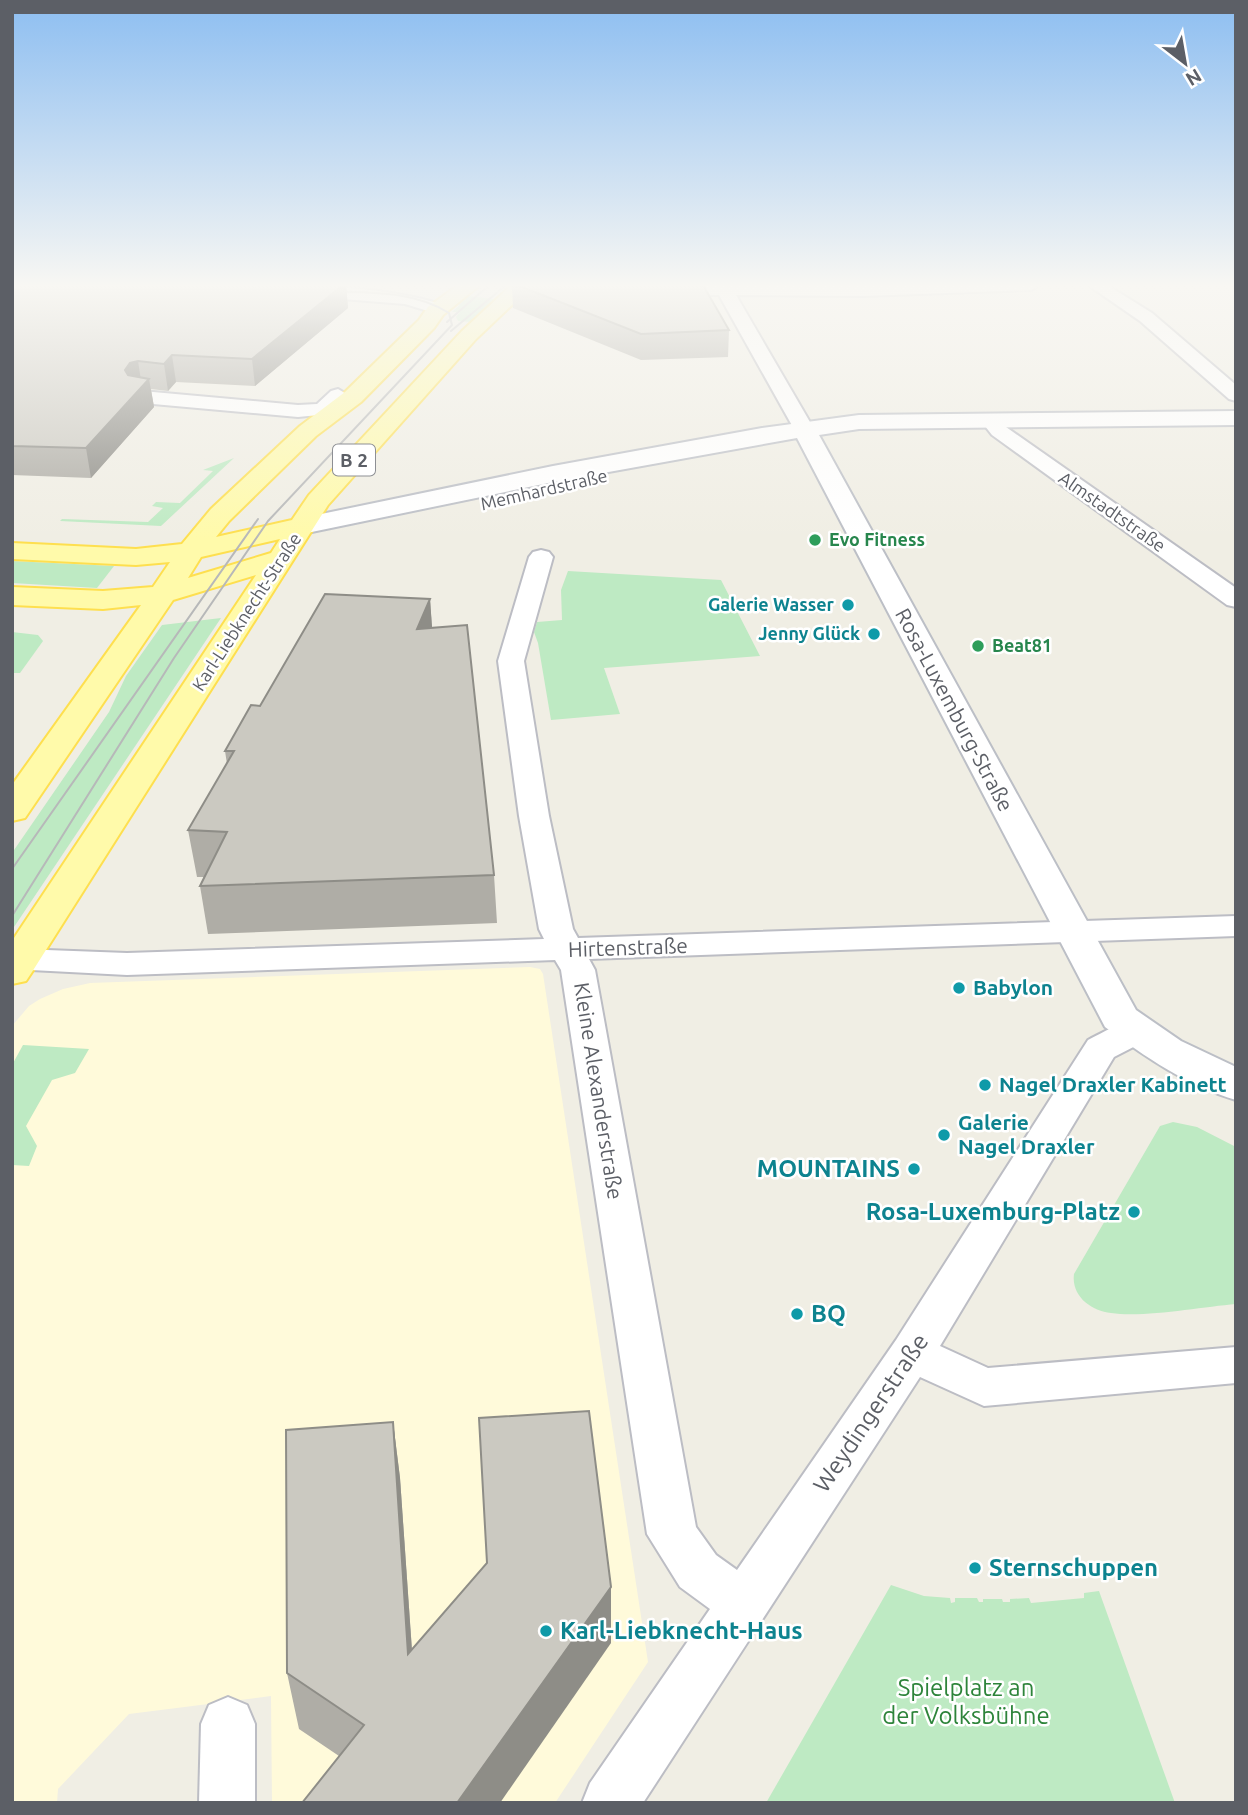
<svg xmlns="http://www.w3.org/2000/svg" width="1248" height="1815" font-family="Ubuntu,sans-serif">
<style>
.commercial{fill:#fffada}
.green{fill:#beeac3}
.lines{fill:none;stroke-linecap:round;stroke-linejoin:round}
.street-casing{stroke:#bcbdc4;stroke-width:4}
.secondary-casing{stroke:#bcbfc6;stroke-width:4}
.primary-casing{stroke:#fedf4f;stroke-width:4}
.street{fill:#fff;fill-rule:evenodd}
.secondary{fill:#fff;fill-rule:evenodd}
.primary{fill:#fffaaa;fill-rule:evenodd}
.tram{stroke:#b7b8b9;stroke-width:2}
.wall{fill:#afada6}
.shaded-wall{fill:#8e8d87}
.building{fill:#cbc9c1;stroke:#8e8d87;stroke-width:2}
.leisure-dot{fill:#2e9e5b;stroke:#fff;stroke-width:2.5}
.culture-dot{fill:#0f9aa8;stroke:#fff;stroke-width:2.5}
.labels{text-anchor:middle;stroke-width:5;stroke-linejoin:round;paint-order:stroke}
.far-street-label{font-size:18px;fill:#5c5f66;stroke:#fff}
.far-leisure-label{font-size:18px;font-weight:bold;fill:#27864d;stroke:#fff;text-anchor:start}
.far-culture-label{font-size:18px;font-weight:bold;fill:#0d838f;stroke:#fff;text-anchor:end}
.shield{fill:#fff;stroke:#8d8f94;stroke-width:2}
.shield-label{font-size:19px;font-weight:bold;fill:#5c5f66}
.street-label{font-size:21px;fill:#5c5f66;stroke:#fff}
.culture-label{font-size:21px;font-weight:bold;fill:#0d838f;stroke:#fff;text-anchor:start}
.near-culture-label{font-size:24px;font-weight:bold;fill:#0d838f;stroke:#fff;text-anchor:start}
.near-street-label{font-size:24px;fill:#5c5f66;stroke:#fff}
.near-park-label{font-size:24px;fill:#2d843a;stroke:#fff}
</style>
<rect width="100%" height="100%" fill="#f0eee4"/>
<path class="commercial" d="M530,967L540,969L543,974L648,1662L555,1803H272L271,1696L129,1714L58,1789L57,1803H12V1026L29,1006L40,999L63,989L90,983Z"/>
<g class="green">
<path d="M468,296L494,299L471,322L458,321L456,317L460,312H452L460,305L457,304Z"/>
<path d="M234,458L161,526L60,521L62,519L148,522L163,508L152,506L156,502L180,503L213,471L203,470Z"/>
<path d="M12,561L114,566L97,588L12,583Z"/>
<path d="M568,571L721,580L760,656L604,668L620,714L551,720L538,643L534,632L537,622L562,620L561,590Z"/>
<path d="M221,618L219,621L12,930V853L109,712L126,676L162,625Z"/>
<path d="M12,632L38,635L43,641L20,673H12Z"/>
<path d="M23,1045L89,1049L75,1073L52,1080L26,1126L37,1146L29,1166L12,1165V1065Z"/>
<path d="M1173,1122L1197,1127L1236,1147V1304C1201,1307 1143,1318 1111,1313C1091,1311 1071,1296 1074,1274L1160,1126Z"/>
<path d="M891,1585L924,1596L950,1598L951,1603L955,1602V1598H977L979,1602H983V1599H1002L1003,1602H1010V1599L1029,1598L1031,1603L1084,1598V1593L1099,1591L1175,1803H766Z"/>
</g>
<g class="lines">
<g class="street-casing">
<g id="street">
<path d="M220,285C294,285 373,283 444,305L447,309L438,314L405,304L228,290Z"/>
<path d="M656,285H1039L1031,290L863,296L736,295L814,429L811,433H797L794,429L719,295L662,294L656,293L654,289Z"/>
<path d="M1088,285H1107L1152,313L1236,385V401L1229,399L1140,321Z"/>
<path d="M338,389L348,395L329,414L298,417L142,403L135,401L132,397L135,393L142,391L298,405L317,404L331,391Z"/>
<path d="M991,415L998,417L1006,427L1236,588V607L1227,605L992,435L981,421L984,417Z"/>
<path d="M541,550L549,552L553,557L524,661L549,816L573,929L578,938L1236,916V936L589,959L595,970L696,1527L716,1555L737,1570L896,1340L1088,1040C1108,1030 1126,1017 1149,1023L1154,1031L1149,1039L1114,1057L940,1346L988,1368L1236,1347V1383L984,1406L920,1377L643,1803H582L590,1783L710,1609L680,1587L647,1534L561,970L555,960L127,975L12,969V951L20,949L127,953L544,939L539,929L519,816L498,661L529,557L533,552Z"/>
<path d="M228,1697L247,1705L255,1724V1803H199L201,1724L209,1705Z"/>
</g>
</g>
<g class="secondary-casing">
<path id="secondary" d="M1236,411V425L859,429L819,435L1136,1010L1181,1041L1236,1067V1100C1188,1086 1145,1057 1105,1027L797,438L553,482L302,534L293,532L289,526L293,520L302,518L553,466L762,428L859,415Z"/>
</g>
<g class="primary-casing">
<path id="primary" d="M458,285H480L443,315L434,328L361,402L316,436L229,521L216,537L292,520L309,495L462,331L512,285H533L476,339L328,505L32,972L26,981L12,984V941L256,575L173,600L25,818L12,821V785L141,605L103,609L12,605V587L103,591L153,587L170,562L136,565L12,559V543L136,549L182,544L211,509L300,426L345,392L419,320L428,307ZM280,539L271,553L188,578L201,557Z"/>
</g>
<use href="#street" class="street"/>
<use href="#secondary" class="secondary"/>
<use href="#primary" class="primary"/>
<g class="tram">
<path d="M447,322L489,285"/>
<path d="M451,331L506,285"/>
<path d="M12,869L258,519"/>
<path d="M12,916L174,658L268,521L452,325L449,313C413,290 368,293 327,291"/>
</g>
</g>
<g class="wall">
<path d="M12,285H346L348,308L255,386L176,382L168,391L151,389L154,407L91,478L12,475Z"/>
<path d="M512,285H703L729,330L728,357L641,360L513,308Z"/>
<path d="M430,599L432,628L494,875L497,923L208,934L200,886L204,877H197L188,830L227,764L225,751L260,706Z"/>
<path d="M393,1422L400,1478L412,1650L611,1587V1643L339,1756L299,1729L287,1673Z"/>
</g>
<g class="shaded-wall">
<path d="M343,285H346L348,308L255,386L252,359Z"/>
<path d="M172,355L176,382L168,391L164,364Z"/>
<path d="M138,361L142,387L149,379L154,407L91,478L86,448L125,370L130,363Z"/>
<path d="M430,599L433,641L417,629Z"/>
<path d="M393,1422L400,1478L416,1710L408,1654Z"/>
<path d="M611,1587V1643L500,1803H457Z"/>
</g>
<g class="building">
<path d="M12,285H343L252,359L172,355L164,364L138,361L130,363L125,370L128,375L149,379L86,448L12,446Z"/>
<path d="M517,285H703L729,330L641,334Z"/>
<path d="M325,594L430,599L417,629L467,625L494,875L200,886L227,832L188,830L234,751H225L251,705L260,706Z"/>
<path d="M589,1411L611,1587L457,1803H302L364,1725L287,1673L286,1430L393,1422L408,1654L487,1563L479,1418Z"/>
</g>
<linearGradient id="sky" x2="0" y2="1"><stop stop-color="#8dbef1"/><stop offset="0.53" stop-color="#f8f7f3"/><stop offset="1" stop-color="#f8f7f3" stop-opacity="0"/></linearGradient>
<rect width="1248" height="539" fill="url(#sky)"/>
<g class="leisure-dot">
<circle cx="815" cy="540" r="7"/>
<circle cx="978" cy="646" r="7"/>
</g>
<g class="culture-dot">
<circle cx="848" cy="605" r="7"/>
<circle cx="874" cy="634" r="7"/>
<circle cx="959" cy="988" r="7"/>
<circle cx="985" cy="1085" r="7"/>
<circle cx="944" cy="1135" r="7"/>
<circle cx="914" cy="1169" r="7"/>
<circle cx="1134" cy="1212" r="7"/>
<circle cx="797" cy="1314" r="7"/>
<circle cx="975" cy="1568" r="7"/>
<circle cx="546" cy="1631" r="7"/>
</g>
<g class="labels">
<g class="far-street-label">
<text transform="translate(544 490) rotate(-13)" y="6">Memhardstraße</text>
<text transform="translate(1112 512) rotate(35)" y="6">Almstadtstraße</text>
<text transform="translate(247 612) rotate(-57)" y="6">Karl-Liebknecht-Straße</text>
</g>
<g class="far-leisure-label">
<text x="829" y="546">Evo Fitness</text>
<text x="992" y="652">Beat81</text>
</g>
<g class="far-culture-label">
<text x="834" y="611">Galerie Wasser</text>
<text x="860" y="640">Jenny Glück</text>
</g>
<rect class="shield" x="333" y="444.5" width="42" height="31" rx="5"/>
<g class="shield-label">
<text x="354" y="467">B 2</text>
</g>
<g class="street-label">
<text transform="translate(954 710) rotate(62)" y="7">Rosa-Luxemburg-Straße</text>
<text transform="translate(628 948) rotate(-2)" y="7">Hirtenstraße</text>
<text transform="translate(598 1091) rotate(81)" y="7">Kleine Alexanderstraße</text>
</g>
<g class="culture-label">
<text x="973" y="995">Babylon</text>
<text x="999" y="1092">Nagel Draxler Kabinett</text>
<text x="958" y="1130">Galerie<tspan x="958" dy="24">Nagel Draxler</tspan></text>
</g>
<g class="near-culture-label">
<text x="900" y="1177" text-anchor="end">MOUNTAINS</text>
<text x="1120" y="1220" text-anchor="end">Rosa-Luxemburg-Platz</text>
<text x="811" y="1322">BQ</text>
<text x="989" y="1576">Sternschuppen</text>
<text x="560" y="1639">Karl-Liebknecht-Haus</text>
</g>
<g class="near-street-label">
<text transform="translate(871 1413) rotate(-56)" y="8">Weydingerstraße</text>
</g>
<g class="near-park-label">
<text x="966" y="1696">Spielplatz an<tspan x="966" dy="28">der Volksbühne</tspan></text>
</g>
</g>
<rect width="1248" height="1815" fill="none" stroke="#5c5f66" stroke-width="28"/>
<g transform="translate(1185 63) rotate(149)" stroke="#ffffff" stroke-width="5" paint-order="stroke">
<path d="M0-5L12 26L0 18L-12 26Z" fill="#5c5f66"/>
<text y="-10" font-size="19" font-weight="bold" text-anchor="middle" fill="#5c5f66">N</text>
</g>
</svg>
